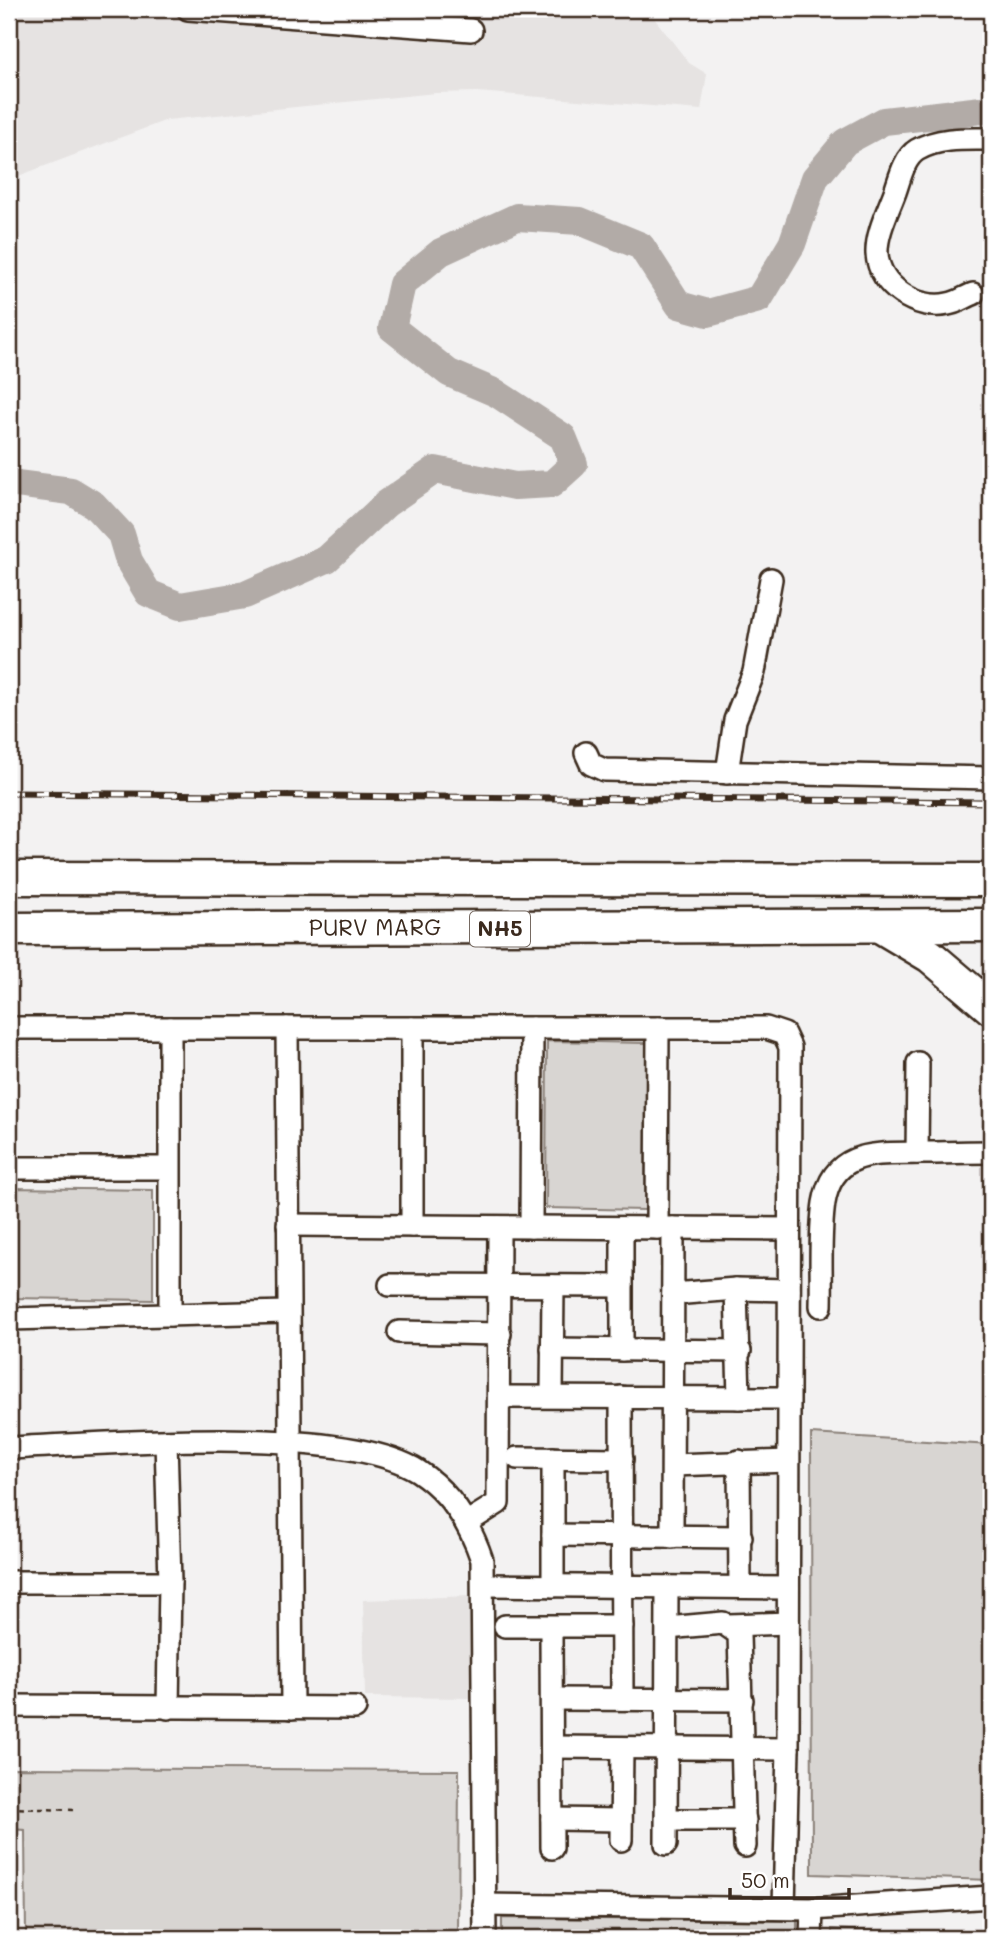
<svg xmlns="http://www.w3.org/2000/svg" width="1000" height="1947" font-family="Mali,sans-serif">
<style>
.built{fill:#e6e3e2}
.green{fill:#d8d5d2;stroke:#8a8078;stroke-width:2}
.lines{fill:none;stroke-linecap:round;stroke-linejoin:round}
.river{stroke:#b2aba7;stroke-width:28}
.minor-casing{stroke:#3b2a1e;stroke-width:26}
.highway-casing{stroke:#3b2a1e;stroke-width:37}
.path{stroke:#3b2a1e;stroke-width:2.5;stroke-dasharray:5 5;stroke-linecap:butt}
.minor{stroke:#fff;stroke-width:21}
.highway{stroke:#fff;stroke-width:32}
.rail-casing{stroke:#3b2a1e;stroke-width:7}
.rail{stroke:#fff;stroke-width:4.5;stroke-dasharray:13;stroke-linecap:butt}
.labels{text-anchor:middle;stroke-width:5;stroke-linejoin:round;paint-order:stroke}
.shield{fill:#fff;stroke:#766a62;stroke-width:2}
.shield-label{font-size:21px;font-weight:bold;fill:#3b2a1e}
.street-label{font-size:23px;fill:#3b2a1e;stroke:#fff}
</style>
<rect width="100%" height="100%" fill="#f3f2f2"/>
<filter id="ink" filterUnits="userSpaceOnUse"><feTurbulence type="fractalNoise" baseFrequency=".0143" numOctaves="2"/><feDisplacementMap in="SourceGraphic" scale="14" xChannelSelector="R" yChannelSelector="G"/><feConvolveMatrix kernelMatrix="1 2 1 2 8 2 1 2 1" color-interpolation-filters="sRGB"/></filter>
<g filter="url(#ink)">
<g class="built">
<path d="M9,9H647L689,63L707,74L701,110L477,92L436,93L167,120L13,178L9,183Z"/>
<path d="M472,1596L474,1698L365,1697L363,1600Z"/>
</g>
<g class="green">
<path d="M547,1041L647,1043L645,1210L546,1208Z"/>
<path d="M9,1188L153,1190V1300L9,1298Z"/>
<path d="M811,1434L991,1445V1880L812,1874Z"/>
<path d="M9,1768L459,1770L458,1938H26L25,1830L9,1829Z"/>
<path d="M502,1918L797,1921V1938H502Z"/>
<path d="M832,1929L991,1938H832Z"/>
</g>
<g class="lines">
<path class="river" d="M9,483L71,491L94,505L121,534L129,561L148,593L180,606L245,595L327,559L386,504L435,470L515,486L552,484L574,464L563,437L496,393L449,373L392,328L402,284L441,252L517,217L580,221L641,246L679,305L708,313L759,299L792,244L815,178L845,142L884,121L991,109"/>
<g class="minor-casing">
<g id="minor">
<path d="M188,9L471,30"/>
<path d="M973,294C965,297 957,303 948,304C917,311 879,286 877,254C876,234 888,211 895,192C900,178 904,158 917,150C939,137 967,139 991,139"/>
<path d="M586,753L591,764L604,770L991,778"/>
<path d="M727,773L735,720L754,672L771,579"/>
<path d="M9,1028H766L784,1034L790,1047L788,1749L784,1908"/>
<path d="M170,1028V1315"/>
<path d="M287,1028L292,1708"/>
<path d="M917,1153L918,1063"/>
<path d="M9,1168H169"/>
<path d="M288,1225L789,1229"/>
<path d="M412,1226V1028"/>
<path d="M531,1227L532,1028"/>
<path d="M657,1228L658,1028"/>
<path d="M390,1285L622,1286"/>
<path d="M736,1289L739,1398"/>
<path d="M673,1294L736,1289L789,1290"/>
<path d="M821,1306C822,1273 819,1236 824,1203C833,1148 878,1154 921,1153C945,1153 968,1152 991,1152"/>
<path d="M9,1319L288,1312"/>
<path d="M399,1332L500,1334"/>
<path d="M552,1349L740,1351"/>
<path d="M622,1350V1228"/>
<path d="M552,1396L553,1286"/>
<path d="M501,1397L788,1398"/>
<path d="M621,1397L622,1699"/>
<path d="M166,1441L170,1582L168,1708"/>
<path d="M9,1448C102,1444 343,1423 418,1471C450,1492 470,1524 482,1560L485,1938"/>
<path d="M517,1458L622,1459"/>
<path d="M739,1461L740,1587"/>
<path d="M673,1465L788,1461"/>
<path d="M466,1523L498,1503L499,1227"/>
<path d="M553,1535L741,1537"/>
<path d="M672,1537L673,1228"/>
<path d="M9,1582H170"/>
<path d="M484,1585L788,1588"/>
<path d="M553,1586V1458"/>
<path d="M729,1625L788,1623"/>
<path d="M505,1626H622"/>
<path d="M667,1628L723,1623L739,1634L745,1846"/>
<path d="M553,1699L742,1700"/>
<path d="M9,1706L355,1708"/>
<path d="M552,1747L788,1749"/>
<path d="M552,1819L621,1820"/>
<path d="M667,1820H745"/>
<path d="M621,1840L622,1748"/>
<path d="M666,1844L667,1587"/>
<path d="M552,1848L551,1634L555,1628"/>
<path d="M484,1905L812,1909L991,1897"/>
<path d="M811,1938L812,1909"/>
</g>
</g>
<g class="highway-casing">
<g id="highway">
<path d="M9,878L991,880"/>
<path d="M883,928L930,956L991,1008"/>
<path id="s1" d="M9,929L991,925"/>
</g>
</g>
<path class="path" d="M9,1808L73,1810"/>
<use href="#minor" class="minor"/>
<use href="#highway" class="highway"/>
<g class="rail-casing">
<path id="rail" d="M9,793L991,802"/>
</g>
<use href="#rail" class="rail"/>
</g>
</g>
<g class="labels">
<rect class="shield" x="470" y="911.5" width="60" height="35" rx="5"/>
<g class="shield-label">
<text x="500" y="936">NH5</text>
</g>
<g class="street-label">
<text dy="8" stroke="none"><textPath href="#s1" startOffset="366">PURV MARG</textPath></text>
</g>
</g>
<rect width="1000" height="1947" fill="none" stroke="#fff" stroke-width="35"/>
<rect x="18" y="18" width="965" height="1912" fill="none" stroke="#3b2a1e" stroke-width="2.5" filter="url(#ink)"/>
<path d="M730 1888v10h119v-10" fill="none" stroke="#3b2a1e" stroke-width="3.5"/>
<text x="741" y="1888" font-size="21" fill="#3b2a1e" stroke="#ffffff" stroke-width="5" paint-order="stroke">50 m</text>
</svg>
